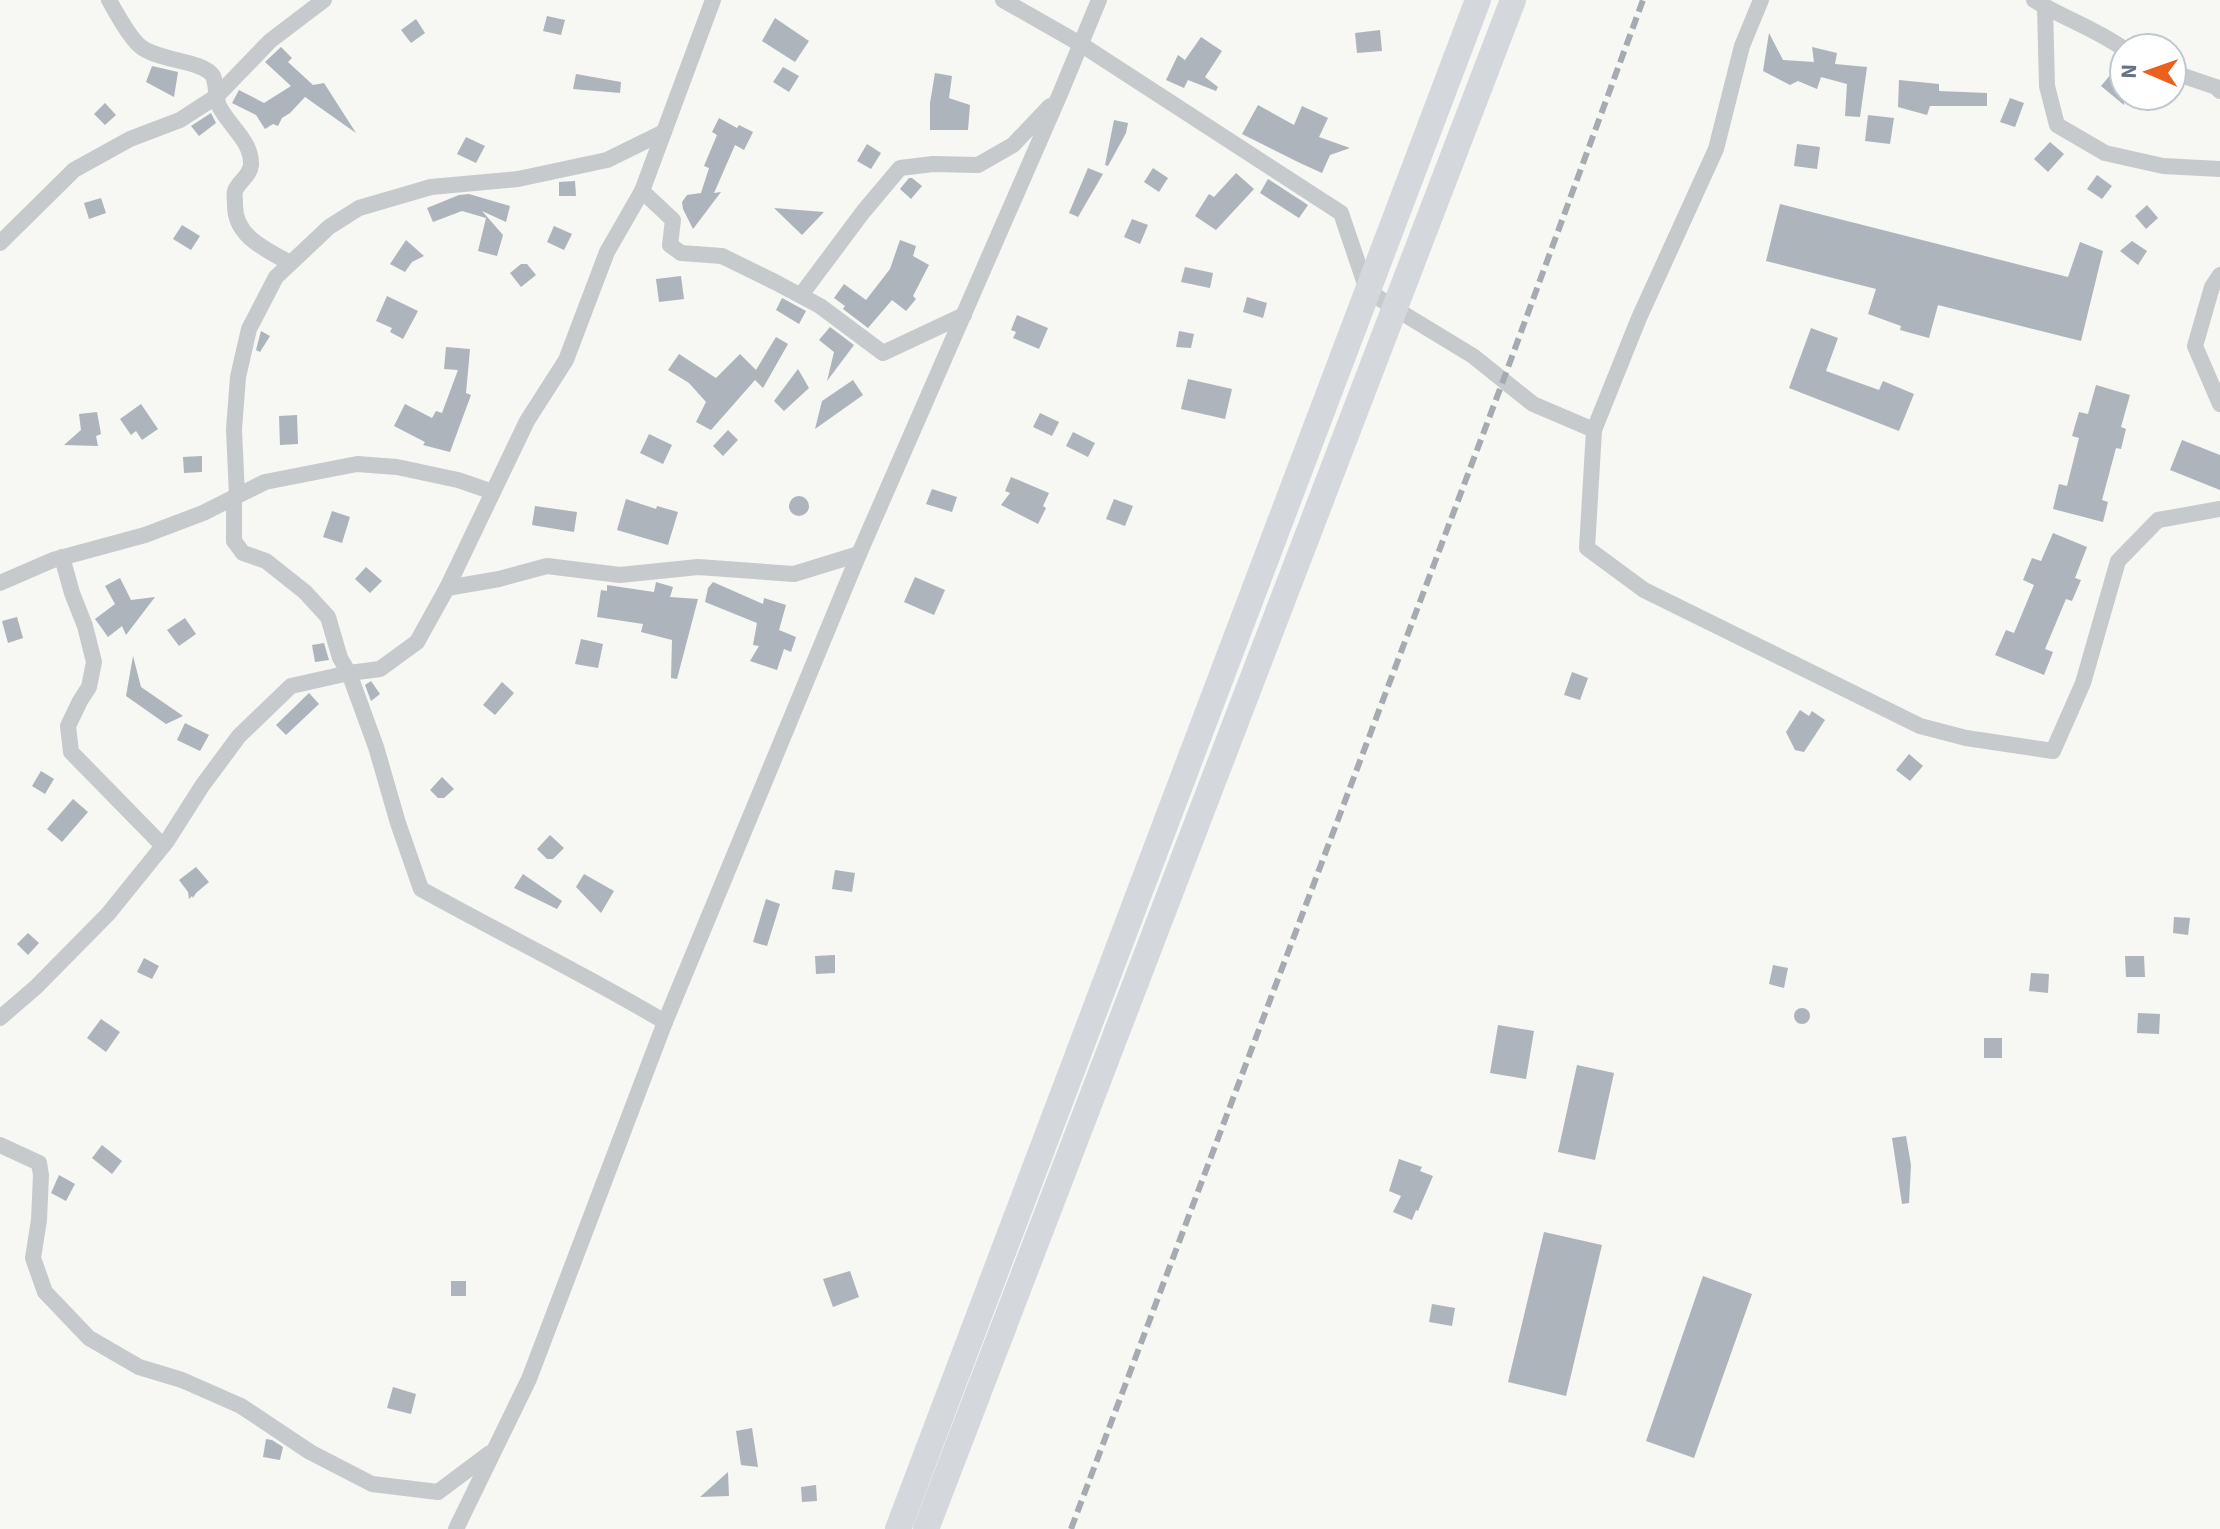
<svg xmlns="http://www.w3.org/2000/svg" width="2220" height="1529" font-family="'Source Sans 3',sans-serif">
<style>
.building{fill:#adb4bb}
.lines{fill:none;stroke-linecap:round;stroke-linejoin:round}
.minor{stroke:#c6cacd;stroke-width:16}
.trunk{stroke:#d4d8dd;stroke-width:26}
.rail{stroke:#a6abb2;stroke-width:6;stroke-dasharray:12 6;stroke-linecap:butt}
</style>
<rect width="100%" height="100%" fill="#f7f7f3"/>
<g class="building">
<path d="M547,16L565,20L561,35L543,31Z"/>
<path d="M775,18L809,41L795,62L762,41Z"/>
<path d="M416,19L425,33L411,43L401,30Z"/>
<path d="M1380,30L1382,51L1357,53L1355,33Z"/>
<path d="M1769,33L1783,60L1814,62L1812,47L1837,53L1835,64L1867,67L1860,117L1845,116L1847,84L1821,77L1817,89L1798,81L1790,85L1763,71Z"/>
<path d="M1201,37L1222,51L1205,77L1218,87L1216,91L1188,80L1184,88L1166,80L1178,55L1185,60Z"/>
<path d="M281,47L292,58L288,62L313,85L324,83L356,133L305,97L290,113L282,118L278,126L273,124L265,129L256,115L232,103L239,90L264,103L291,86L265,62Z"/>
<path d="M2123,60H2124V105L2101,86Z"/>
<path d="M152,66L178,72L174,97L146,82Z"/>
<path d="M783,67L799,76L789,92L773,82Z"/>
<path d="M935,73L952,76L949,98L970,105L968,130H930V103Z"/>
<path d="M576,74L621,82L620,93L573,89Z"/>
<path d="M1899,80L1939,84V91L1987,93V106H1930L1927,115L1898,107Z"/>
<path d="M2010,98L2024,103L2015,127L2000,122Z"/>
<path d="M105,103L116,115L105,125L94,114Z"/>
<path d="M1258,105L1294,125L1302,106L1328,118L1319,137L1350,148L1330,155L1322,173L1300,163L1242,134Z"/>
<path d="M211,113L216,123L199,136L191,126Z"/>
<path d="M1868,115L1894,118L1890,144L1865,141Z"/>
<path d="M719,118L737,128L739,125L753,132L744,150L735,145L714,193L721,192L693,229L683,209L682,202L687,195L701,193L709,168L704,166L717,135L712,132Z"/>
<path d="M1114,120L1128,123L1126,133L1108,166L1105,165Z"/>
<path d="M466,137L485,146L476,163L457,154Z"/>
<path d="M2050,142L2064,154L2048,172L2034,159Z"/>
<path d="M867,144L881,153L871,169L857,161Z"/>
<path d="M1797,144L1820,147L1817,169L1794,166Z"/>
<path d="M1088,168L1103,174L1078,217L1069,213Z"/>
<path d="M1153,168L1168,178L1159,192L1144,182Z"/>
<path d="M1236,173L1254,189L1216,230L1195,216L1209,194L1214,197Z"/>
<path d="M2097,175L2112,186L2102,199L2087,189Z"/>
<path d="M909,178H912L922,186L911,199L900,189Z"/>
<path d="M1268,179L1308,205L1299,218L1260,193Z"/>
<path d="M575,181L576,196H559V182Z"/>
<path d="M469,194L510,206L506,222L482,211L503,235L497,256L478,251L486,218L462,211L433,222L427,208L459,195Z"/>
<path d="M101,198L106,213L89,219L84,203Z"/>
<path d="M1780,204L2068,277L2080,242L2103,251L2081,341L1938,305L1929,338L1900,330L1901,326L1868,314L1876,289L1766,261Z"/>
<path d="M2147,205L2158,218L2146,229L2135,216Z"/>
<path d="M774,208L824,212L802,235Z"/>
<path d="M1132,219L1148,225L1140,244L1124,237Z"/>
<path d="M182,225L200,236L191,250L173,239Z"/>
<path d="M554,226L572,234L564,250L547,242Z"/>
<path d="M406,240L424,256L412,262L405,272L390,264Z"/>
<path d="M900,240L916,246L913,256L929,265L913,296L916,299L906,311L892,300L868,328L843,309L845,306L834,298L844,284L866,300L890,269Z"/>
<path d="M2132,241L2147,251L2138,265L2120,251Z"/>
<path d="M521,264H527L536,275L521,287L510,273Z"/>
<path d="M1185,267L1213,273L1210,288L1181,282Z"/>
<path d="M681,276L684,299L659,302L656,279Z"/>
<path d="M387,296L418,311L403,339L390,332L392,328L376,321Z"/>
<path d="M1247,297L1267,303L1263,318L1243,312Z"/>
<path d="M782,298L806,311L799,324L776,310Z"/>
<path d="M1017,315L1048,328L1039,349L1013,338L1016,332L1011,330Z"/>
<path d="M830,327L854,345L827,381L834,352L819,340Z"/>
<path d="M1811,328L1838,338L1826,371L1879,390L1883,381L1914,394L1899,431L1789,388Z"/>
<path d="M261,331L270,336L260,352L256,350Z"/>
<path d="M1179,331L1194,334L1191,348L1176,347Z"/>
<path d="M776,337L788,344L763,388L755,380L711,430L696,422L706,402L689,383L668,370L679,354L716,378L740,354L756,370Z"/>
<path d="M446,347L470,349L466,393L471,395L450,452L423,445L425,442L394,426L405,404L432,418L436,411L442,413L458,370L444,369Z"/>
<path d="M798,369L809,388L784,411L774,401Z"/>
<path d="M1188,379L1232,389L1225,419L1181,409Z"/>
<path d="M853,380L863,395L815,429L822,401Z"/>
<path d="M2096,385L2130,395L2121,427L2126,429L2121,449L2116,448L2102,500L2108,502L2103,522L2053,509L2059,484L2067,486L2079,438L2072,436L2079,412L2088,414Z"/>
<path d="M141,404L158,429L142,440L136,431L131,435L120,419Z"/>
<path d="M97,412L101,434L96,436L98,446L64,445L81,430L79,414Z"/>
<path d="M1040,413L1059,422L1052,436L1033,427Z"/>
<path d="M297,415L298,444L280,445L279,416Z"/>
<path d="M728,430L738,440L723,456L713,446Z"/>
<path d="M1073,432L1095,443L1088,457L1066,446Z"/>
<path d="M649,434L672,445L663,464L640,453Z"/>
<path d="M2182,440L2220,455V490L2170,470Z"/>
<path d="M202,456V472L184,473L183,457Z"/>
<path d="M1011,477L1049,493L1043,506L1046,508L1038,524L1001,505L1010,493L1005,491Z"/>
<path d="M932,489L957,497L952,512L926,504Z"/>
<circle cx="799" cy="506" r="10"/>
<path d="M626,499L656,509L657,506L678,512L668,545L617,530Z"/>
<path d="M1114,499L1133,506L1125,526L1106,519Z"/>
<path d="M535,506L577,512L574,532L532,525Z"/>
<path d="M332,511L350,517L342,543L323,537Z"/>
<path d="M2053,533L2087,547L2075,578L2081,580L2072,601L2066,599L2045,649L2053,652L2044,675L1995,655L2006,630L2014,633L2034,585L2023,580L2032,558L2041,561Z"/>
<path d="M366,567L382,581L370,593L355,579Z"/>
<path d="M915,577L945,590L934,615L904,602Z"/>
<path d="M120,578L131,600L155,597L126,635L122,626L108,637L95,619L115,604L105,586Z"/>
<path d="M656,582L673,587L670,597L698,599L677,679L671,678L672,640L641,632L643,624L597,617L601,590L607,591V585L654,592Z"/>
<path d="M713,582L763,604L764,598L786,605L779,630L796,637L791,652L784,649L777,670L750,661L759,646L753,645L757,623L705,602L708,588Z"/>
<path d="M17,617L23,638L8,643L2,621Z"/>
<path d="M185,618L196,634L179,646L167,630Z"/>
<path d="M581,639L603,644L598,668L575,664Z"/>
<path d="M324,643L329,660L315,662L312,645Z"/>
<path d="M133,656L141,687L183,716L166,724L126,696Z"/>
<path d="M1572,672L1588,678L1580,700L1564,695Z"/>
<path d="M371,681L380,694L371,701L365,685Z"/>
<path d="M502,682L514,693L495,715L483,705Z"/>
<path d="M309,693L319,704L286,735L276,725Z"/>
<path d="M1800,710L1809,716L1812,711L1825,720L1804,752L1795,750L1786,732Z"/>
<path d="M185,723L209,735L200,751L177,740Z"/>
<path d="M1909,754L1923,766L1910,781L1896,770Z"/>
<path d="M41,771L54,779L45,794L32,786Z"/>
<path d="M442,777L454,789L444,798H438L430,790Z"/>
<path d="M73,799L88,812L62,842L47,829Z"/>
<path d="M550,835L564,848L553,859H547L537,849Z"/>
<path d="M196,867L209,882L196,893L193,898L192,896L189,899L188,892L179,880Z"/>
<path d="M835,870L855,873L852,892L832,889Z"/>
<path d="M523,874L562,901L557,909L514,888Z"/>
<path d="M584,874L614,891L601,913L576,887Z"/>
<path d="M766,899L780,904L767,946L753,942Z"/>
<path d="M2174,917L2190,918L2188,935L2173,933Z"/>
<path d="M28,933L39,943L28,955L17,944Z"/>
<path d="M835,955V973L816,974L815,956Z"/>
<path d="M2125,956H2144L2145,977H2126Z"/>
<path d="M144,958L159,966L152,979L137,972Z"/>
<path d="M1773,965L1788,968L1784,988L1769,984Z"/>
<path d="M2031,973L2049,974L2048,993L2029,991Z"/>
<circle cx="1802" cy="1016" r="8"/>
<path d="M2138,1013L2160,1014L2159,1034L2137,1033Z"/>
<path d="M101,1019L120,1032L106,1052L87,1038Z"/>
<path d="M1498,1025L1534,1031L1526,1079L1490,1073Z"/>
<rect x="1984" y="1038" width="18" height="20"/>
<path d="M1577,1065L1614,1073L1595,1160L1558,1152Z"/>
<path d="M1906,1136L1911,1165L1909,1203L1902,1204L1892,1138Z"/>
<path d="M102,1145L122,1161L112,1174L92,1158Z"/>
<path d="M1399,1159L1422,1167L1420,1171L1433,1176L1418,1211L1416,1210L1412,1220L1393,1212L1401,1196L1389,1191Z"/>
<path d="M59,1175L75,1184L66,1201L51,1193Z"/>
<path d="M1544,1232L1602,1245L1566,1396L1508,1382Z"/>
<path d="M850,1271L859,1297L833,1307L823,1279Z"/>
<path d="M1703,1276L1752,1294L1694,1458L1646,1441Z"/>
<rect x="451" y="1281" width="15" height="15"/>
<path d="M1432,1304L1455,1308L1452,1326L1429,1322Z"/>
<path d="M393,1387L416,1394L411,1414L387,1408Z"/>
<path d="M752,1428L758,1467L741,1465L736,1431Z"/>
<path d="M266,1439L272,1440L283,1447L280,1460L263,1457Z"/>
<path d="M728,1472L729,1496L700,1497Z"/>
<path d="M816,1485L817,1501L802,1502L801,1487Z"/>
</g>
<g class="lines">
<g class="minor">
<path d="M109,0C115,11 131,39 140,46C157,61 203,60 213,76C217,85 215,97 219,106C229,126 252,141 251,165C250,176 238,182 235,191C234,195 235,199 235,204C234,236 265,249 290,263"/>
<path d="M1003,0L1082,45L1341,213L1367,290L1394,308L1473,356L1533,404L1594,430"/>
<path d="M1761,0L1742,46L1716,149L1639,318L1594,430L1587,548L1644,590L1920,726L1966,738L2053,751L2083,683L2118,561L2158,520L2220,509"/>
<path d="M2034,0C2063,18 2096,29 2124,49"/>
<path d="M2045,7L2047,86L2057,125L2105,153L2163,166L2220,169"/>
<path d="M2172,72L2216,87L2220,91"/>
<path d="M642,191L673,220L670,245L681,253L722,256L775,282L820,306L883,353L964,315"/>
<path d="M0,243L74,170L130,139L180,120L217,96L270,41L324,0"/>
<path d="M2220,275L2212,287L2195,346L2220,404"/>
<path d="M801,295L863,212L900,168L933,164L978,165L1013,145L1050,106"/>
<path d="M237,496L234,429L238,377L249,329L276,277L329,227L359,208L431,187L518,179L607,160L664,132"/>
<path d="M234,497V541L243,553L266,561L305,592L328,617L340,658L349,673L376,747L398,823L421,889C502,934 586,975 665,1022"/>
<path d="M62,557L72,593L85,626L94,662L89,687L80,701L68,726L71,752L163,846"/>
<path d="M0,583L53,560L145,535L203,513L265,482L357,464L397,467L458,480L493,492"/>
<path d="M447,588L527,421L566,360L607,252L642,191L713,0"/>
<path d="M0,1018L36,987L108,914L167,841L202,786L239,736L291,686L349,673L380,669L417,642L447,588L499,579L547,566L620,575L698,567L794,574L859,554"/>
<path d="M0,1145L39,1163L41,1175L39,1220L33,1258L45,1292L89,1338L139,1367L182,1380L241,1406L310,1452L372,1484L438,1492L490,1453"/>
<path d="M456,1529L529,1379L665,1022L859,554L1060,94L1099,0"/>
</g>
<g class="trunk">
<path d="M898,1529L1478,0"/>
<path d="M926,1529L1513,0"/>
</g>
<path class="rail" d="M1071,1529L1503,381L1643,0"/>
</g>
<g transform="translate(2148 72) rotate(272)"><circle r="38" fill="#ffffff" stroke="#c1c7cf" stroke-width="2"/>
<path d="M0-6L14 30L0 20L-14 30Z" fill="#ec601e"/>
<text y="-12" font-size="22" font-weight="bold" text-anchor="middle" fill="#647486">N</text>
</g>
</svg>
